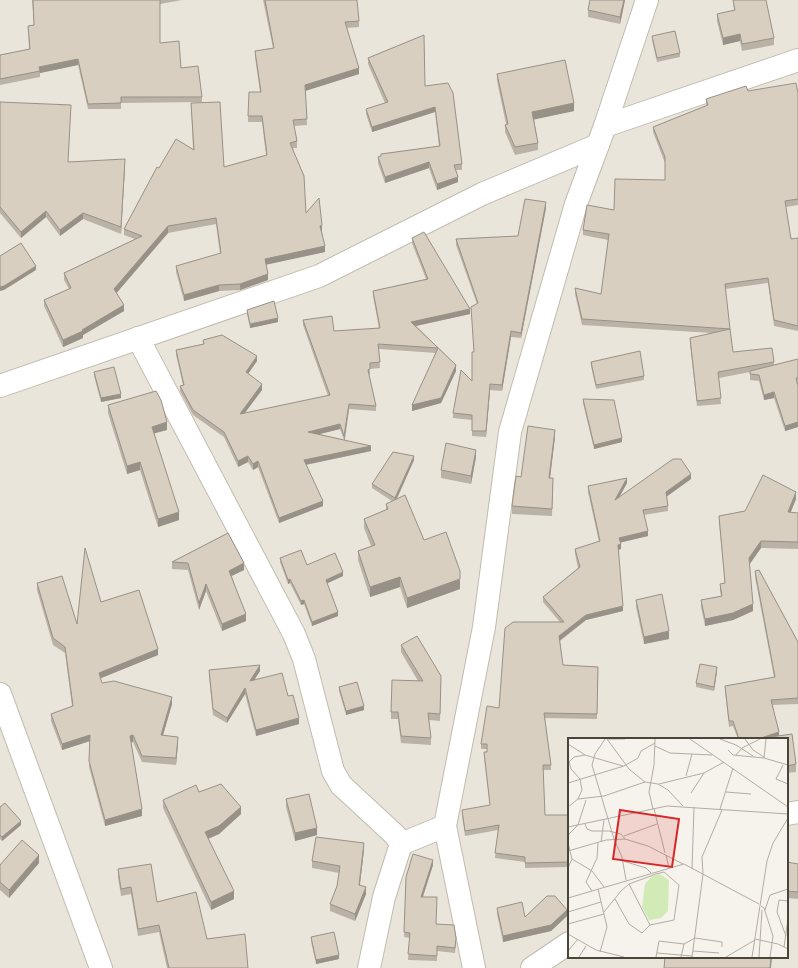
<svg xmlns="http://www.w3.org/2000/svg" width="798" height="968" font-family="Montserrat,sans-serif">
<style>
.residential{fill:#eae5da;fill-rule:evenodd}
.lines{fill:none;stroke-linecap:round;stroke-linejoin:round}
.minor-casing{stroke:#c2bbae;stroke-width:24}
.minor{stroke:#fff;stroke-width:22}
.wall{fill:#bab2a6;fill-rule:evenodd}
.shaded-wall{fill:#979187}
.building{fill:#d8cfc1;stroke:#979187}
.inset-road{fill:none;stroke:#b2ada4;stroke-width:1}
.view{fill:#d62828;fill-opacity:0.15;stroke:#d62828;stroke-width:2}
.inset-edge{fill:none;stroke:#4b4439;stroke-width:2}
</style>
<rect width="100%" height="100%" fill="#f6f3ec"/>
<path class="residential" d="M0,0H798V968H0ZM569,739H787V957H569Z"/>
<g class="lines">
<g class="minor-casing">
<g id="minor">
<path d="M605,126L798,60"/>
<path d="M138,338L294,634L304,659L333,771L341,785L395,835L401,844"/>
<path d="M0,386L319,276L482,194L598,145"/>
<path d="M0,694L101,968"/>
<path d="M787,814L798,812"/>
<path d="M445,826L474,968"/>
<path d="M369,968L384,897L401,844L445,826L484,627L510,432L576,204L605,126L647,0"/>
<path d="M532,968L569,943"/>
</g>
</g>
<use href="#minor" class="minor"/>
</g>
<g class="wall">
<path d="M32,0H182L160,4V43L181,68L202,97V102L121,103V109H88L78,65L40,73V77L0,85V55L29,49L28,26L34,25Z"/>
<path d="M263,0H357L359,21V27L346,28L359,74L305,91L307,125L294,126L297,141V148H293L306,213L322,231V232L325,252L266,264L268,280L240,290L219,291L184,301L176,272V266L220,254L216,224L168,233L116,293L124,311L83,335V338L63,347L44,306V300L69,289L64,280V273L135,239L124,235V229L159,168L193,149L191,103L224,167L266,155L262,122H248V116L260,92L255,57V51L273,48Z"/>
<path d="M625,0L620,24L588,17V10Z"/>
<path d="M733,0L774,38V45L742,51L740,41L723,45L717,21V14L734,10Z"/>
<path d="M652,36L680,53V57L657,62L652,40Z"/>
<path d="M368,58L425,86L462,164V170H456L458,182L437,190L429,168L385,183L378,163V157L381,156V154L439,146L435,112L372,132L366,114V109L385,103L368,64Z"/>
<path d="M497,74L574,111L534,119L538,143V150L515,155L505,132V125L506,124L497,81Z"/>
<path d="M748,91L798,93V205L786,207L791,239L798,238V331L774,326L768,283L725,289L733,352L774,362V365L798,359V384H797L798,386V427L785,431L774,398L764,400L759,381L750,380V372L719,378L721,404L697,406L690,344V338L712,333L582,325L575,294V288L601,294L608,240L583,235V230L614,210L665,180V163L653,132V127L706,106V99Z"/>
<path d="M0,102L68,162L125,166L121,234L83,219L60,236L46,217L21,238L0,213Z"/>
<path d="M546,208L521,338L511,337L502,391L490,390L486,437L472,436V420L453,418V413L472,381L474,352L471,307L477,304L456,245V239L518,236Z"/>
<path d="M412,238L470,314L416,326L456,365V371L441,403L412,411L436,353L379,349L380,368L370,369V375H369L376,406V411L349,409L345,440L371,451L306,465L323,506L279,523L258,467L253,470L248,462L238,467L224,437L193,415L180,391V386L183,385L176,355V350L203,344V340L257,361L248,373L262,390L245,413L328,396L303,325V320L334,331L379,328L373,296V291L426,279L412,243ZM340,429L344,440L319,434Z"/>
<path d="M247,310L278,322L250,328L247,314Z"/>
<path d="M591,362L644,376V380L596,389L591,366Z"/>
<path d="M94,372L121,398L101,402L94,376Z"/>
<path d="M583,399L622,442L594,449L583,403Z"/>
<path d="M108,405L167,430L154,433L179,520L158,527L140,470L127,474L108,413Z"/>
<path d="M555,437L550,478L553,486L552,516L512,514V506L521,477Z"/>
<path d="M476,457L471,484L441,478V470Z"/>
<path d="M414,460L397,499L424,540L460,589L407,608L400,587L370,597L358,560V551L371,546L364,528V519L386,510V504L392,501L372,488V484Z"/>
<path d="M691,479L666,497L668,506V511L644,515L648,536L620,542L621,549L618,550L623,611L586,620L560,641L563,665L598,667L597,719L545,718L551,765V770H543L545,815H569V867L525,868V862L495,858L498,830L465,836L462,815V810L490,806L484,757V752H487V749H481V744L499,708L560,622L543,602V597L578,568L575,554V549L599,542L588,492V486L627,483L619,497Z"/>
<path d="M796,499L790,513H798V549L761,548L749,565L753,611L733,620L705,626L701,607V600L721,596L720,591V584L725,583L719,523V516L745,511Z"/>
<path d="M228,533L244,570L232,576L246,621L222,631L206,591L199,610L188,570L172,569V562Z"/>
<path d="M280,558L343,576L327,583L338,616L312,626L304,604L301,605L290,583L288,584L280,562Z"/>
<path d="M759,570L798,642V704L772,705L779,732V736L792,734L796,764V772L787,773V739H738L733,726L729,727L725,691V686L774,677L755,577V571Z"/>
<path d="M37,583L77,624L101,602L158,655L100,678L102,683L172,704L163,735L178,743L176,765L142,762L133,742H131L142,816L105,826L89,767L90,741L62,750L51,721V714L72,706L65,653L53,645L37,590Z"/>
<path d="M636,600L669,639L644,644L636,607Z"/>
<path d="M401,645L441,683L440,721L429,720L431,738V745L401,743L398,719H391V712L418,681L401,652Z"/>
<path d="M209,670L260,671L254,680L288,696L299,724L256,736L245,694L227,723L213,715L209,676Z"/>
<path d="M717,671L714,691L696,687V683Z"/>
<path d="M339,687L364,710L346,715L339,691Z"/>
<path d="M199,792L241,814L219,834L208,839L234,899L211,910L163,808V800Z"/>
<path d="M286,799L317,835L295,841L286,807Z"/>
<path d="M0,807L21,825L2,841L0,839Z"/>
<path d="M364,850L360,885L366,894L355,921L330,911V904L337,886L339,873L312,868V861Z"/>
<path d="M787,862L798,864V899L787,898Z"/>
<path d="M39,863L9,898L0,890V865Z"/>
<path d="M433,865L423,897L436,924L456,943L455,953L437,951V961L408,960L410,938L404,937L406,877Z"/>
<path d="M118,869L157,902L248,968H167L159,932L138,936L131,894L121,896L118,877Z"/>
<path d="M497,908L525,917L567,916L551,931L503,942L497,914Z"/>
<path d="M311,937L339,959L316,964L311,941Z"/>
</g>
<g class="shaded-wall">
<path d="M624,0H625L620,24V17Z"/>
<path d="M740,34V41L723,45V38Z"/>
<path d="M78,59V65L40,73L39,67Z"/>
<path d="M359,68V74L305,91V85Z"/>
<path d="M574,103V111L532,120V112Z"/>
<path d="M435,107V112L372,132V127Z"/>
<path d="M125,159V166L121,234V227Z"/>
<path d="M429,162V168L385,183V177Z"/>
<path d="M458,177V182L437,190V184Z"/>
<path d="M546,202V208L521,338V333Z"/>
<path d="M46,211V217L21,238V232Z"/>
<path d="M83,213V219L60,236V230Z"/>
<path d="M322,225V231L320,232V226Z"/>
<path d="M168,226V233L114,296V289Z"/>
<path d="M325,246V252L265,265V259Z"/>
<path d="M36,266V270L4,290L0,291V287Z"/>
<path d="M268,274V280L240,290V284Z"/>
<path d="M219,285V291L184,301V295Z"/>
<path d="M124,305V311L83,335V338L63,347V340Z"/>
<path d="M470,309V314L411,327V322Z"/>
<path d="M278,318V322L250,328V324Z"/>
<path d="M511,331V337L502,391V385Z"/>
<path d="M257,356V361L246,377V372Z"/>
<path d="M456,365V371L441,403L412,411V405Z"/>
<path d="M262,384V390L240,419V414Z"/>
<path d="M490,384V390L486,437V431Z"/>
<path d="M774,392V398L764,400V395Z"/>
<path d="M121,394V398L101,402V398Z"/>
<path d="M349,404V409L344,441V436Z"/>
<path d="M167,422V430L152,434V427Z"/>
<path d="M798,422V427L785,431V426Z"/>
<path d="M340,424V429L308,437V432Z"/>
<path d="M555,430V437L549,486V478Z"/>
<path d="M622,438V442L594,449V445Z"/>
<path d="M371,446V451L304,465V460Z"/>
<path d="M476,450V457L471,484V476Z"/>
<path d="M248,456V462L238,467V461Z"/>
<path d="M414,456V460L395,502V498Z"/>
<path d="M258,461V467L253,470V464Z"/>
<path d="M140,462V470L127,474V466Z"/>
<path d="M691,474V479L666,497V492Z"/>
<path d="M627,478V483L615,505V500Z"/>
<path d="M796,492V499L788,519V512Z"/>
<path d="M323,501V506L279,523V518Z"/>
<path d="M179,512V520L158,527V519Z"/>
<path d="M648,531V536L619,543V538Z"/>
<path d="M761,541V548L749,565V558Z"/>
<path d="M621,544V549L618,550V545Z"/>
<path d="M244,563V570L229,577V571Z"/>
<path d="M343,572V576L326,584V580Z"/>
<path d="M400,577V587L370,597V587Z"/>
<path d="M290,579V583L288,584V580Z"/>
<path d="M460,579V589L407,608V598Z"/>
<path d="M206,584V591L199,610V603Z"/>
<path d="M304,600V604L301,605V601Z"/>
<path d="M753,604V611L733,620L705,626V619Z"/>
<path d="M623,606V611L586,620L559,641V636L586,615Z"/>
<path d="M338,612V616L312,626V622Z"/>
<path d="M246,614V621L222,631V624Z"/>
<path d="M669,631V639L644,644V637Z"/>
<path d="M158,649V655L99,679V673Z"/>
<path d="M260,665V671L250,687V681Z"/>
<path d="M717,667V671L714,691V687Z"/>
<path d="M245,688V694L227,723V718Z"/>
<path d="M172,697V704L161,742V735Z"/>
<path d="M364,706V710L346,715V711Z"/>
<path d="M299,718V724L256,736V730Z"/>
<path d="M779,732V738L758,739Z"/>
<path d="M90,735V741L62,750V744Z"/>
<path d="M133,735V742L130,743V736Z"/>
<path d="M178,737V743L176,765V758Z"/>
<path d="M241,807V814L219,834L205,840V832Z"/>
<path d="M142,809V816L105,826V820Z"/>
<path d="M21,821V825L2,841V837Z"/>
<path d="M317,828V835L295,841V833Z"/>
<path d="M364,843V850L359,891V885Z"/>
<path d="M39,855V863L9,898V890Z"/>
<path d="M433,860V865L421,902V897Z"/>
<path d="M366,887V894L355,921V914Z"/>
<path d="M234,891V899L211,910V902Z"/>
<path d="M567,910V916L551,931L503,942V936Z"/>
<path d="M339,955V959L316,964V960Z"/>
<path d="M771,957H772L771,968H770Z"/>
</g>
<g class="building">
<path d="M33,0H160V43L179,41L181,68L198,66L202,97H121V103L88,104L78,59L39,67L40,71L0,79V55L30,49L28,26L34,25Z"/>
<path d="M265,0H357L359,21L345,22L359,68L305,85L307,119L293,120L297,141L290,143L304,176L306,213L319,198L322,225L320,226L325,246L265,259L268,274L240,284L219,285L184,295L176,266L221,253L216,218L168,226L114,289L124,305L82,330L83,331L63,340L44,300L71,288L64,273L142,236L124,229L157,167L159,168L176,139L194,150L191,103L220,102L224,167L267,155L262,116H248L249,92H261L255,51L274,48Z"/>
<path d="M590,0H624L620,17L588,10Z"/>
<path d="M733,0H766L774,38L742,44L740,34L723,38L717,14L735,10Z"/>
<path d="M675,31L680,53L657,58L652,36Z"/>
<path d="M424,35L425,86L448,83L453,93L462,164L454,165L458,177L437,184L429,162L385,177L378,157L381,156V154L440,146L435,107L372,127L366,109L388,102L368,58Z"/>
<path d="M565,60L574,103L532,112L538,143L515,147L505,125L508,124L497,74Z"/>
<path d="M796,83L798,93V199L785,201L791,239L798,238V326L774,320L768,278L725,284L730,329L582,319L575,288L601,294L609,234L583,230L587,205L614,210L615,179L665,180V157L653,127L708,105L706,99L746,86L748,91Z"/>
<path d="M0,102L71,105L68,162L125,159L121,227L83,213L60,230L46,211L21,232L0,207Z"/>
<path d="M525,199L546,202L521,333L511,331L502,385L490,384L486,431H472V415L453,413L461,370L472,381V352H474L471,307L478,303L456,239L518,236Z"/>
<path d="M424,232L470,309L411,322L456,365L441,398L412,405L438,348L378,344L380,362L370,363V369L368,370L376,406L349,404L344,436L340,424L308,432L371,446L304,460L323,501L279,518L258,461L253,464L248,456L238,461L224,432L193,410L180,386L184,385L176,350L204,344L203,340L222,335L257,356L246,372L262,384L240,414L330,395L303,320L332,316L334,331L380,328L373,291L428,279L412,238Z"/>
<path d="M21,243L36,266L4,286L0,287V256Z"/>
<path d="M274,301L278,318L250,324L247,310Z"/>
<path d="M730,329L733,352L772,348L774,362L718,372L721,398L697,401L690,338Z"/>
<path d="M640,351L644,376L596,385L591,362Z"/>
<path d="M798,359V378H796L798,386V422L785,426L774,392L764,395L759,375L750,374V371Z"/>
<path d="M114,367L121,394L101,398L94,372Z"/>
<path d="M156,391L161,400L167,422L152,427L179,512L158,519L140,462L127,466L108,405Z"/>
<path d="M583,399L614,400L622,438L594,445Z"/>
<path d="M528,426L555,430L549,478H553L552,509L512,506L516,476L521,477Z"/>
<path d="M446,443L476,450L471,476L441,470Z"/>
<path d="M393,452L414,456L395,498L372,484Z"/>
<path d="M673,459H681L691,474L666,492L668,506L643,510L648,531L619,538L621,544L618,545L623,606L586,615L559,636L563,665L598,667L597,714L544,713L551,765H543L545,815H569V862L525,863V857L495,853L499,825L465,831L462,810L490,805L484,752H487V744H481L487,706L499,708L505,628L513,622H564L543,597L580,567L575,549L600,541L588,486L627,478L615,500Z"/>
<path d="M763,475L796,492L788,512L798,513V542L761,541L749,558L753,604L733,613L705,619L701,600L722,596L720,584L725,583L719,516L745,511Z"/>
<path d="M405,495L424,540L446,532L460,571V579L407,598L400,577L370,587L358,551L375,545L364,519L388,509L386,504Z"/>
<path d="M228,533L244,563L229,571L246,614L222,624L206,584L199,603L188,563L172,562Z"/>
<path d="M85,548L101,602L139,590L158,649L99,673L102,683L114,681L172,697L161,735L178,737L176,758L142,756L133,735L130,736L142,809L105,820L89,761L90,735L62,744L51,714L73,706L65,647L53,638L37,583L62,576L77,624Z"/>
<path d="M301,550L307,565L335,553L343,572L326,580L338,612L312,622L304,600L301,601L290,579L288,580L280,558Z"/>
<path d="M759,570L798,642V698L771,700L779,732L758,739H739L733,721H729L725,686L775,677L755,571Z"/>
<path d="M662,594L669,631L644,637L636,600Z"/>
<path d="M417,636L441,676L440,714L428,713L431,738L401,736L398,712H391L392,680L423,681L401,645Z"/>
<path d="M700,664L717,667L714,687L696,683Z"/>
<path d="M260,665L250,681L282,673L288,696L293,695L299,718L256,730L245,688L227,718L213,709L209,670Z"/>
<path d="M357,682L364,706L346,711L339,687Z"/>
<path d="M792,734L796,764L787,766V739H763V738Z"/>
<path d="M221,784L241,807L219,826L205,832L234,891L211,902L163,800L196,785L199,792Z"/>
<path d="M309,794L317,828L295,833L286,799Z"/>
<path d="M5,803L21,821L2,837L0,835V807Z"/>
<path d="M316,837L364,843L359,885L366,887L355,914L330,904L337,886L340,866L312,861Z"/>
<path d="M22,840L39,855L9,890L0,882V865Z"/>
<path d="M413,854L433,860L421,897H437L436,924L454,925L456,938L455,948L437,946V956L408,954L410,933L404,932L406,877Z"/>
<path d="M787,862L798,864V892L787,891Z"/>
<path d="M151,864L157,902L196,892L207,939L245,934L248,968H169L159,925L138,929L131,887L121,889L118,869Z"/>
<path d="M547,896H555L567,910L551,925L503,936L497,908L522,902L525,917Z"/>
<path d="M334,932L339,955L316,960L311,937Z"/>
<path d="M665,957H771L770,968H664Z"/>
</g>
<g transform="translate(568 738)">
<rect width="220" height="220" fill="#f6f3ec"/>
<path d="M91,136L101,142L100,173L93,180L81,182L74,169L77,146L84,138Z" fill="#d2eab5"/>
<path class="inset-road" d="M37,1L27,16L24,27L46,101L54,119L58,142M39,1L61,31L77,44L90,46L100,52L115,68M39,1H57M122,1L220,69M152,1L168,7L185,18M177,1L185,12L196,19M0,6L17,17L55,28M87,8L102,15L144,17M160,12L165,17L196,20L220,27M168,17L174,10L192,1M196,20L198,1M215,27L208,41L220,46M118,38L124,16M0,45L56,28L70,20L73,13L87,5M91,46L136,35L156,24M158,54L183,56M123,55L136,35M10,61L36,58L77,44M0,69L10,61L14,52L12,41L3,31L1,24L6,19L17,17M85,71L81,54L86,27L87,1M86,71L97,115M152,71L165,30M17,86L19,91L24,93H41L53,96L57,101L80,108L115,126M0,89L99,68L220,76M0,97L10,87L18,62M56,98L89,86M33,104L36,82M0,105L4,121L0,130M0,113L38,102L57,101M98,117L101,130M4,121L24,133L36,149M55,123L78,130L83,135M124,131L126,69M61,146L82,187M30,151L39,189L32,214M24,153L18,144L29,120L30,105M0,160L116,126L191,166M193,168L196,170L205,198L202,219M197,172L202,157L220,151M0,174L33,164M36,174L53,153L61,146L88,136L96,134L111,147L106,182L82,187L74,195L61,186L47,161M0,186L36,176M0,196L28,212L56,219M218,198L209,174L211,162L220,163M187,201L210,206L220,211M216,209L220,181M0,213L10,201M125,213L151,215M89,215L124,218M11,219L18,208M88,219L91,203L116,206L127,200L154,204V209M113,219L116,206M124,219L135,136L134,119L154,72M158,219L187,202M184,219L199,123L205,105L220,80M191,219L194,172"/>
<path class="view" d="M52,72L111,81L104,129L45,121Z"/>
<rect width="220" height="220" class="inset-edge"/>
</g>
</svg>
